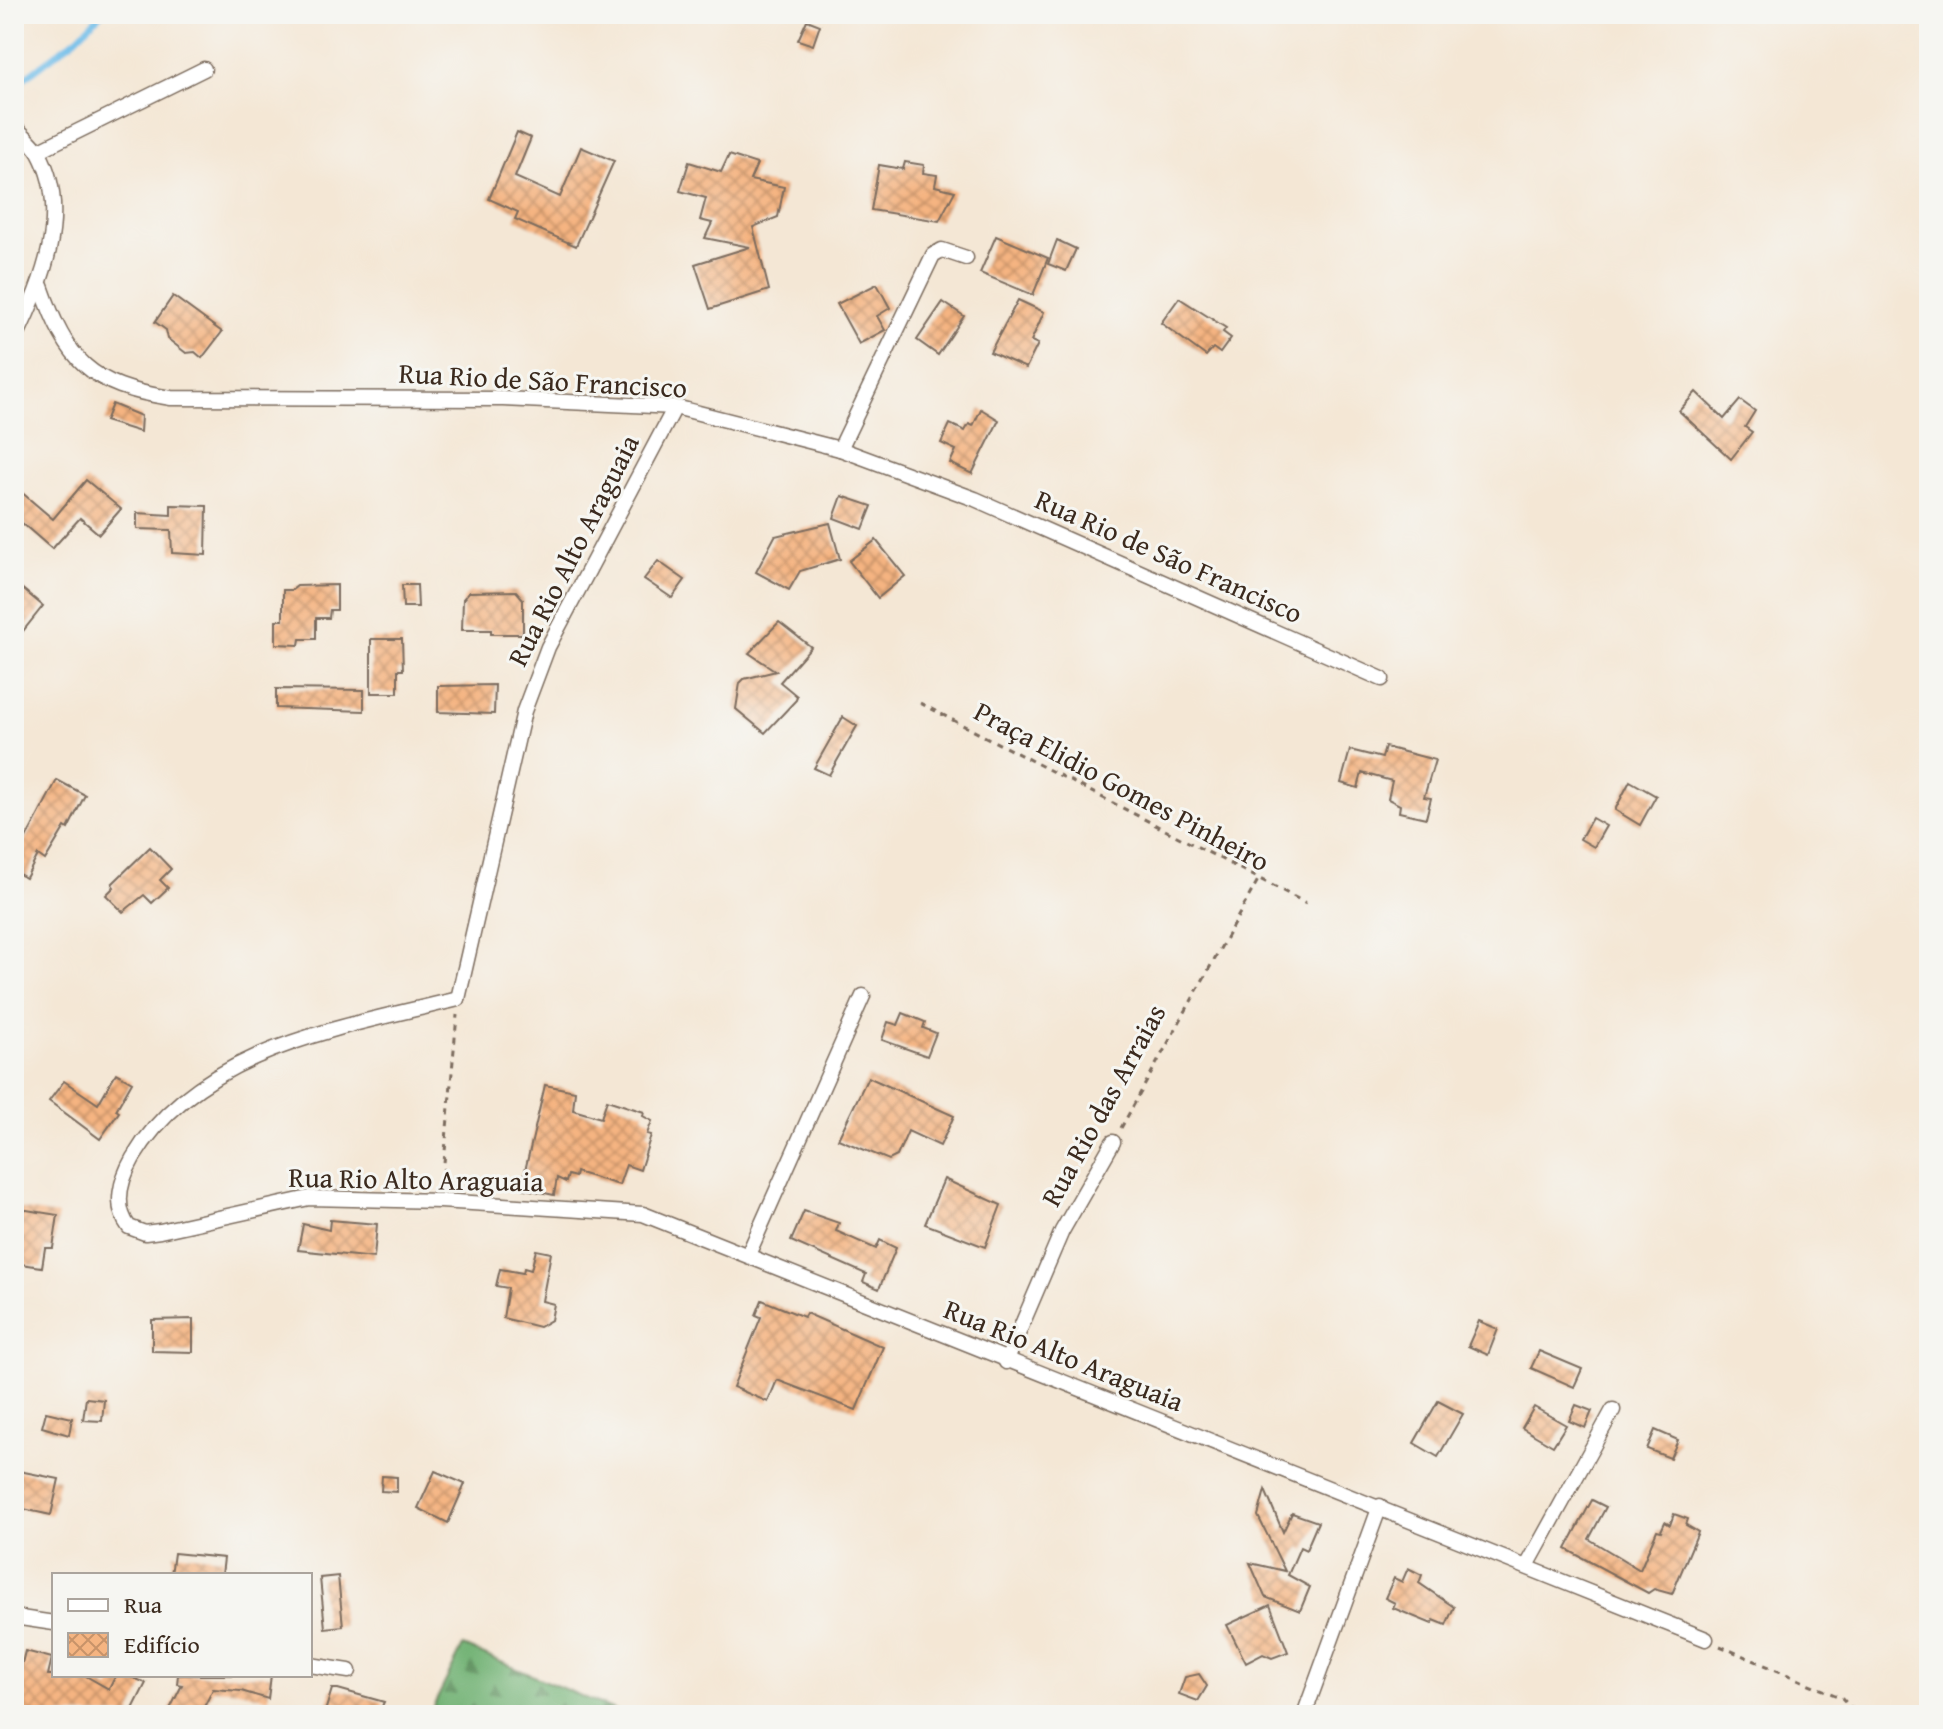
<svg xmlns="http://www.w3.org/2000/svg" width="1943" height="1729" font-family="'Gentium Book Plus',serif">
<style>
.forest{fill:url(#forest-firs);stroke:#566e49;stroke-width:2}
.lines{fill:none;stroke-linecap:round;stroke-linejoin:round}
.stream{stroke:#6fbde9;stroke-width:6}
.building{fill:url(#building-cross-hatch)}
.minor-casing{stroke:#7c6c5e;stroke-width:17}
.path{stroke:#7c6c5e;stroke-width:3;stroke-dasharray:6 6;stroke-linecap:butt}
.minor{stroke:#fff;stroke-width:14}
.labels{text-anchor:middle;stroke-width:6;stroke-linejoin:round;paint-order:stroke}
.street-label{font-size:28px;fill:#3b2a1e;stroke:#f6f6f2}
</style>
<defs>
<pattern id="forest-firs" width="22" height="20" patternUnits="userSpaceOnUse" patternTransform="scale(2)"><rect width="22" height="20" fill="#72b274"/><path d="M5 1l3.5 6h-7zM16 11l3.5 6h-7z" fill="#5f915f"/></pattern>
<pattern id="building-cross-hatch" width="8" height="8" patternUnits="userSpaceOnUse" patternTransform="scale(2)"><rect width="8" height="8" fill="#f5b481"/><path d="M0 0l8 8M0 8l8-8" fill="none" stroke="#c89369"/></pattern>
</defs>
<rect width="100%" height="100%" fill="#f6f6f2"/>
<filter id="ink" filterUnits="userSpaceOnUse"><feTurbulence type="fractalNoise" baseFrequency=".0125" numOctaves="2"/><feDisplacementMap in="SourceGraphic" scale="16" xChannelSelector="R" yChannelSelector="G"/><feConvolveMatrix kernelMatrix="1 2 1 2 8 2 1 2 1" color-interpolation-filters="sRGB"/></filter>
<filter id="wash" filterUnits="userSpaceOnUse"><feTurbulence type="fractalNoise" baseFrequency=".006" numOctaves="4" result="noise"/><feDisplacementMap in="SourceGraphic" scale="32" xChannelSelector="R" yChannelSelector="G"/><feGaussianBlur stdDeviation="1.8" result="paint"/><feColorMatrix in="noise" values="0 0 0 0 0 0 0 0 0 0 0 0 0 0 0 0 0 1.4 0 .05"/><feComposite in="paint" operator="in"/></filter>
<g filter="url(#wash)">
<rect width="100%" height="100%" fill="#f4e7d5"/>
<path class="forest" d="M463,1646L626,1715H429Z"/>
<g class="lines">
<path class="stream" d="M14,86L77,38L101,14"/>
</g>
<g id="blocks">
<g class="building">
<path d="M807,20L820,25L813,45L798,40Z"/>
<path d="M517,132L531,138L515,177L560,197L581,147L614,161L576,246L515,219L518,212L489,199Z"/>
<path d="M729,155L757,164L750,180L784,187L778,217L753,227L769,290L710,309L695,264L750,247L705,238L712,223L700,220L706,198L680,191L689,162L721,172Z"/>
<path d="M905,162L924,165L923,173L937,175L935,186L955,191L939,221L871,210L879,165L903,169Z"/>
<path d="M996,236L1048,258L1033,295L980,273Z"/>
<path d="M1057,240L1076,249L1066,271L1048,264Z"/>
<path d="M877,284L890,308L877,316L885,330L859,344L837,304Z"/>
<path d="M173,296L222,332L202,358L195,352L186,353L168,339L166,330L155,322Z"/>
<path d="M1179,298L1226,328L1223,332L1231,338L1220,353L1213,348L1206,356L1161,323Z"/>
<path d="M1018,300L1044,312L1031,341L1038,344L1026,368L990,352Z"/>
<path d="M943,302L964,316L938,355L917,340Z"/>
<path d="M1696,392L1724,419L1740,400L1755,411L1745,427L1752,432L1731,459L1679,411Z"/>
<path d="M112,404L141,416L140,432L105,421Z"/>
<path d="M981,409L999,420L972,474L950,463L956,450L941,443L950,424L965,431L969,424L973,426Z"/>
<path d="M86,480L121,509L99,534L80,518L52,549L14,516V486L53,519Z"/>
<path d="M842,496L872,506L863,529L834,518Z"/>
<path d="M171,505L207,506L206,555L172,553L171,530L137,529V513L171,515Z"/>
<path d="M830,523L840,559L800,571L789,590L756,572L775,536Z"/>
<path d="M876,540L905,576L878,598L849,561Z"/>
<path d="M658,561L685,580L672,598L644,579Z"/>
<path d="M14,582L43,606L23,631L14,624Z"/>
<path d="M337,585V610H330L329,618H316V639H300L299,645L276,644V620H283V590H292L297,586Z"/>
<path d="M402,585H417L418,607H403Z"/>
<path d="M516,591L523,599V634H491V630H462L463,599L469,592Z"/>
<path d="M779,622L811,647L780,682L797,696L796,700L765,733L736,709L740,683L744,679L776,671L749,653Z"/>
<path d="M371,639H402L403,670H398V693H371Z"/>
<path d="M495,685L494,714L438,712V686Z"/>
<path d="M276,689L364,690V711L276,708Z"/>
<path d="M843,717L857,726L829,775L814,768Z"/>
<path d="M1385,747L1435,760L1424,797L1431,798L1426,818L1399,812L1400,805L1388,799L1392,781L1362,773L1358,788L1341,783L1350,750L1382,758Z"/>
<path d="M57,780L85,795L68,829L65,827L45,860L38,855L26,878L14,871V861Z"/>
<path d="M1630,781L1656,796L1640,825L1615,810Z"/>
<path d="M1592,818L1606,826L1594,847L1580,839Z"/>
<path d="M150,847L171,869L160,880L168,888L152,903L144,895L123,912L106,895L114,887L112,884Z"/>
<path d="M903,1013L925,1022L923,1028L936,1033L927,1056L882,1040L888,1022L898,1025Z"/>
<path d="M116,1073L132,1082L116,1110L119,1112L100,1139L49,1101L64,1081L98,1104Z"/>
<path d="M868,1077L954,1116L940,1146L908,1131L897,1156L889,1160L838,1139Z"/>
<path d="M545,1085L575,1091L573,1110L601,1118L607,1100L644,1112L643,1116L652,1121L647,1134L651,1135L640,1170L626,1165L619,1185L576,1172L575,1177L568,1175L566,1182L557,1178L554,1195L521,1188Z"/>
<path d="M944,1179L1001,1205L985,1247L925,1224Z"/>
<path d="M14,1208L58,1215L53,1248H45L42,1267L14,1263Z"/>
<path d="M804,1211L839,1223L836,1231L876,1249L880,1240L896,1248L879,1289L863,1282L866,1274L791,1241Z"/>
<path d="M330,1220L377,1224L374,1258L298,1250L303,1224L329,1230Z"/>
<path d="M536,1250L551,1253L542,1301L554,1304L551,1320L539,1327L503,1318L508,1288L496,1286L500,1269L523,1273L524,1268L531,1270Z"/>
<path d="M762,1300L804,1317L806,1313L883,1347L856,1410L777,1380L768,1402L733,1387L761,1317L756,1315Z"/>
<path d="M193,1319V1352L152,1351V1320Z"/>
<path d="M1479,1321L1498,1329L1488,1355L1468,1346Z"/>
<path d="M1539,1351L1582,1369L1574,1387L1531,1368Z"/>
<path d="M86,1398L104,1400L102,1421L83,1420Z"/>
<path d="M1438,1401L1463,1414L1438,1457L1414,1443Z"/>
<path d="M1576,1405L1592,1411L1585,1428L1569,1421Z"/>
<path d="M1534,1407L1566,1425L1553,1446L1522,1428Z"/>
<path d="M46,1412L72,1418L69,1435L42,1427Z"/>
<path d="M1655,1430L1678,1440L1670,1458L1647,1449Z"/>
<path d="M14,1470L59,1479L51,1515L14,1507Z"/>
<path d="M435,1471L465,1484L448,1523L418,1508Z"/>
<path d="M382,1476L397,1477V1492L381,1491Z"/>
<path d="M1265,1490L1283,1532L1292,1513L1318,1522L1306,1550L1300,1547L1288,1575L1310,1587L1300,1611L1265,1597L1250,1563L1285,1571L1258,1516Z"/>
<path d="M1592,1500L1606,1507L1589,1539L1640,1570L1657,1530L1661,1531L1665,1522L1670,1525L1674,1514L1688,1519L1686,1525L1698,1532L1672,1594L1654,1589L1648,1593L1566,1549Z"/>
<path d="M174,1553L224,1558L222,1575H171Z"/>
<path d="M1408,1568L1422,1575L1419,1583L1454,1607L1446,1625L1434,1620L1432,1624L1393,1608L1395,1603L1385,1598L1394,1578L1402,1582Z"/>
<path d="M338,1576L343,1626L325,1628L320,1578Z"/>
<path d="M1270,1605L1288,1652L1272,1658L1263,1654L1246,1663L1227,1625Z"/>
<path d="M25,1651L52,1658L48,1675H84L109,1689L116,1675H126L146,1683L130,1715H14V1696Z"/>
<path d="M1199,1674L1207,1686L1198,1701L1179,1694L1185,1677Z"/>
<path d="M178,1675H271L268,1699L241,1691L213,1689L200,1715H167L182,1685L177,1684Z"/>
<path d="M332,1689H338L384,1702L378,1715H324Z"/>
</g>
</g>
</g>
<g filter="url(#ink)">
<use href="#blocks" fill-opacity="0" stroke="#7c6c5e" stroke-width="2"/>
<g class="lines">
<g class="minor-casing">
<g id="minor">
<path d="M14,126C22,134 33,143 39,153C72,213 41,287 14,341"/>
<path d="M38,151L204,69"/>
<path d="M41,286C67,361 90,386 171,398L503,399L675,407L840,449L975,499L1382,679"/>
<path d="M675,407L548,647L524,711L458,999C345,1027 198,1048 133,1158C121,1179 113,1206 129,1227L145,1233L160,1231L309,1198L440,1201L643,1214L1706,1639"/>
<path d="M840,449L933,255L942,250L966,258"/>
<path d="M748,1255L863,996"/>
<path d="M1006,1362L1062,1231L1113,1142"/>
<path d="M1527,1566L1613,1410"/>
<path d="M14,1617L54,1623"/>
<path d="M310,1665L349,1671"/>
<path d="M1304,1715L1380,1506"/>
</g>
</g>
<g class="path">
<path d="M920,703L1306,903"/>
<path d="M1121,1128L1258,880"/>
<path d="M442,1186L457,1015"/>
<path d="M1720,1646L1842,1698L1858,1715"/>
</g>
<use href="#minor" class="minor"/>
</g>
</g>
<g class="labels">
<g class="street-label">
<text transform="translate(543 380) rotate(3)" y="10">Rua Rio de São Francisco</text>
<text transform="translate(573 550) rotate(-63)" y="10">Rua Rio Alto Araguaia</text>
<text transform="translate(1169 556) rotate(24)" y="10">Rua Rio de São Francisco</text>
<text transform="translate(1122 786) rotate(28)" y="10">Praça Elidio Gomes Pinheiro</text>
<text transform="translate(1103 1105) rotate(-61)" y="10">Rua Rio das Arraias</text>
<text transform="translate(416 1179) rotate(1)" y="10">Rua Rio Alto Araguaia</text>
<text transform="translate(1064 1355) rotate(22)" y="10">Rua Rio Alto Araguaia</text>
</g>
</g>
<rect width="1943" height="1729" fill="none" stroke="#f6f6f2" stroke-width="48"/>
<rect x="52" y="1573" width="260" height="104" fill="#f6f6f2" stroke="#aba49d" stroke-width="2"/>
<rect x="68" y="1599" width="40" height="12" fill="#ffffff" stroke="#aba49d" stroke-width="2"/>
<text x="124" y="1613" font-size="24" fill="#3b2a1e">Rua</text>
<rect x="68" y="1633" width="40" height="24" fill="url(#building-cross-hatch)" stroke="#aba49d" stroke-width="2"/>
<text x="124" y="1653" font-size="24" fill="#3b2a1e">Edifício</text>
</svg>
